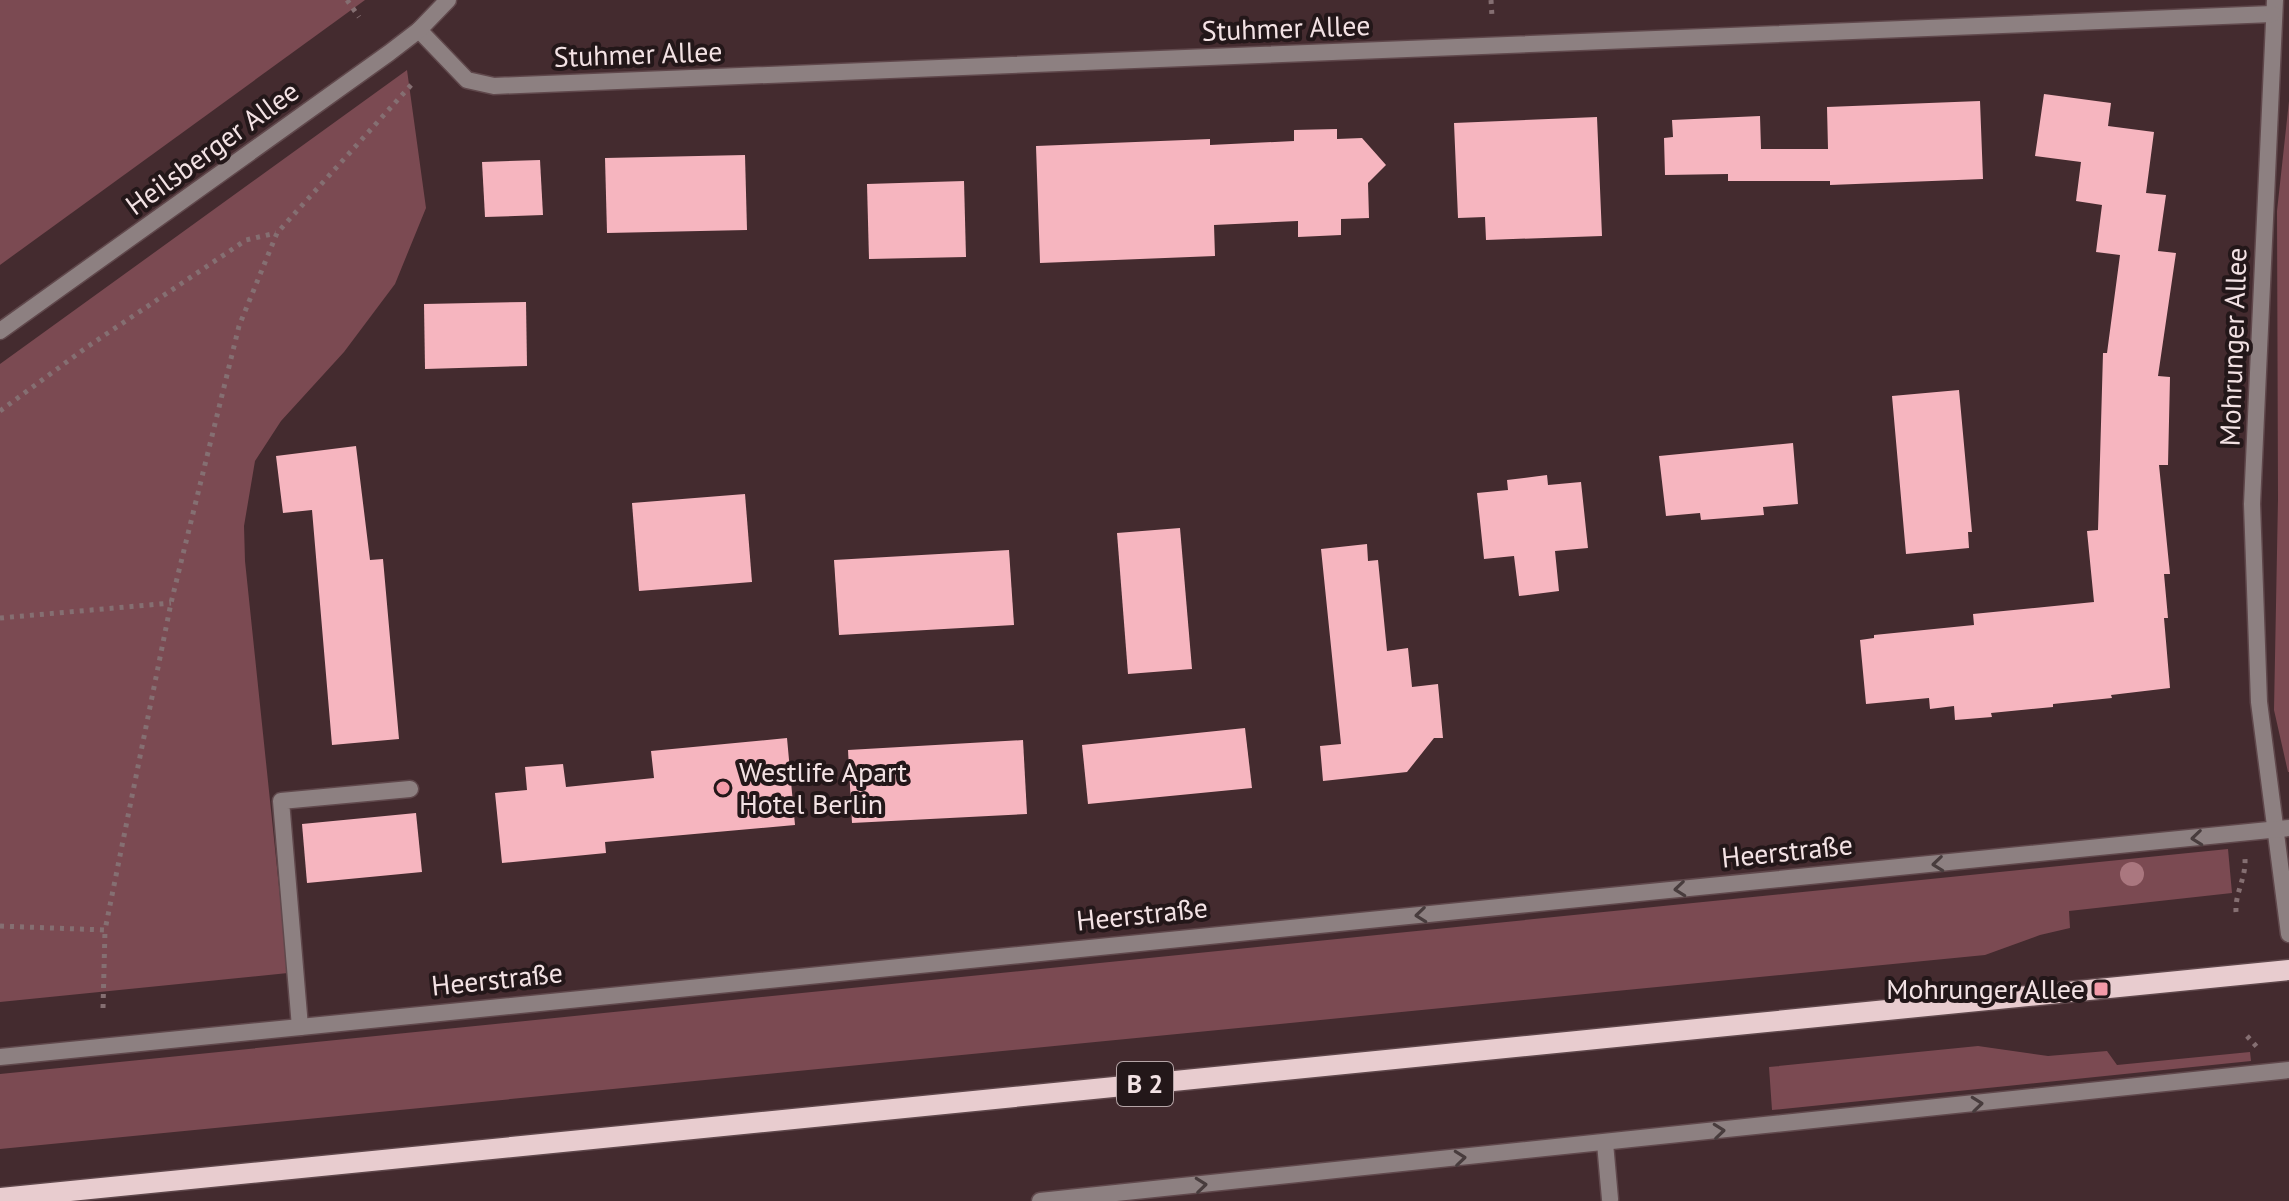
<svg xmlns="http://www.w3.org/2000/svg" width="2289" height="1201" font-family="'PT Sans',sans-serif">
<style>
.green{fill:#7b4a52}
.building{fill:#f6b5bf}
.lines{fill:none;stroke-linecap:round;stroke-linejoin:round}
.service-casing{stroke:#60484c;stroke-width:19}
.minor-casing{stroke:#60484c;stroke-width:19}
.primary-casing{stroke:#60484c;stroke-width:23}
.path{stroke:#856f72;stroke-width:5;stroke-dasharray:4 6;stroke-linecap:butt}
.service{stroke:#8d8081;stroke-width:16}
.minor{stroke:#8d8081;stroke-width:16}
.primary{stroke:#e8cccf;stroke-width:20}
.tree{fill:#aa777f}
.oneway{stroke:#483c3d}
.poi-dot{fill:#f39aa8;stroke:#231719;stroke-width:3}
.labels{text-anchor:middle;stroke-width:8;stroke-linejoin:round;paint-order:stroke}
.shield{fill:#231719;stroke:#b5a5a7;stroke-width:2}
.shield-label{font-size:26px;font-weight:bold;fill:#f3e2e4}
.street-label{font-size:28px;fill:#f3e2e4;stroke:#231719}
.poi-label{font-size:28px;fill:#f3e2e4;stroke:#231719;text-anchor:start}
</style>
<rect width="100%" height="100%" fill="#442b2f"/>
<g class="green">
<path d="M0,0H365L0,265Z"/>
<path d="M407,70L426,208L395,284L344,352L281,421L255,461L244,526L245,561L288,973L0,1002V364Z"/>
<path d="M2289,101V772H2288L2274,710L2278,499L2277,211Z"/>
<path d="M2228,849L2232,893L2069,911L2070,928L2040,935L1985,955L0,1149V1074Z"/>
<path d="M1978,1046L2048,1056L2107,1051L2117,1065L2250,1052L2251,1061L1772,1110L1769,1067Z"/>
</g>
<g class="building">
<path d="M2044,94L2111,103L2108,126L2154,132L2146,193L2166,195L2158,251L2176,253L2158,376L2170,377L2168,465H2159L2170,574H2164L2168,618H2164L2170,688L2111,695L2112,698L2053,704V707L1991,713L1992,717L1955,720L1954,706L1930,709L1929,698L1866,704L1860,640L1874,638V635L1974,625L1973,614L2094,602L2087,531L2098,530L2103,353H2107L2120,255L2096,252L2102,205L2076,201L2081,162L2035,156Z"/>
<path d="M1980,101L1983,179L1830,185V181H1728V174L1665,175L1664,138L1673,137L1672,120L1760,116L1761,149H1828L1827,107Z"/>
<path d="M1597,117L1602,236L1486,240L1485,217L1458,218L1454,123Z"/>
<path d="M1337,129V139L1362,138L1386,165L1368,183L1369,218L1341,219V235L1298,237V221L1214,225L1215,256L1040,263L1036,146L1210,139V145L1294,141V130Z"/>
<path d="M745,155L747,230L607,233L605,158Z"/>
<path d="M540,160L543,215L485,217L482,162Z"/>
<path d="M964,181L966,257L869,259L867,184Z"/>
<path d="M526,302L527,366L425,369L424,304Z"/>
<path d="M1959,390L1972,532H1968L1969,548L1906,554L1892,396Z"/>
<path d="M1793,443L1798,504L1763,507L1764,515L1701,520L1700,513L1666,516L1659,456Z"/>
<path d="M356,446L370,560L383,559L399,739L332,745L312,510L283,513L276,456Z"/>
<path d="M1547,475L1548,485L1581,482L1588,548L1555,551L1559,591L1519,596L1514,556L1484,559L1477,493L1508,490L1507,480Z"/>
<path d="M745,494L752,582L639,591L632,503Z"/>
<path d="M1180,528L1192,669L1128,674L1117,533Z"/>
<path d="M1367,544L1368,561L1378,560L1387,651L1408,648L1412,687L1438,684L1443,738H1434L1407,772L1323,781L1320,746L1341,744L1321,549Z"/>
<path d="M1009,550L1014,625L839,635L834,560Z"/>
<path d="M1245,728L1252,788L1088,804L1082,745Z"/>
<path d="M787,738L795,825L605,842L606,853L502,863L495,793L527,790L525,767L563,764L566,787L654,778L651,751Z"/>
<path d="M1023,740L1027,814L852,823L848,750Z"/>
<path d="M416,813L422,872L307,883L302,824Z"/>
</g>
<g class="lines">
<g class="service-casing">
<g id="service">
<path d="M300,1027L281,801L410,789"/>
<path d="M1605,1143L1610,1199"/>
</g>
</g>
<g class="minor-casing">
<g id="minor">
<path d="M2275,0L2252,504L2259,702L2289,934"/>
<path d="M419,30L467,80L494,86L2272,14"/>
<path d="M0,331L389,53L419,30L448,0"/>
<path d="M0,1057L2289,828"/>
<path d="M1040,1201L2289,1070"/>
</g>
</g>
<g class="primary-casing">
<path id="primary" d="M0,1198L2289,970"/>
</g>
<g class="path">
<path d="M347,0L359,17"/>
<path d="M1491,0L1492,17"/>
<path d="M0,411L87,347L246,240L276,233"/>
<path d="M0,618L171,603"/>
<path d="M2236,912C2235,893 2246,878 2245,859"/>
<path d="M0,926L105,930L171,603L239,326L277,233L412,84"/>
<path d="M103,1008L105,930"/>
<path d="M2247,1036L2257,1047"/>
</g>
<use href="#service" class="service"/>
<use href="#minor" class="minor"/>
<use href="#primary" class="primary"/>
</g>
<circle class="tree" cx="2132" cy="874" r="12"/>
<defs><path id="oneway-chevron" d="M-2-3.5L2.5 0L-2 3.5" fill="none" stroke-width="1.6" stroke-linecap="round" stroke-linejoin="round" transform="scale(2)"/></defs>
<g class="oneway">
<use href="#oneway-chevron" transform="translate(2197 838) rotate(174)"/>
<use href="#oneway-chevron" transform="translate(1938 864) rotate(174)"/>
<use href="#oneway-chevron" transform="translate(1680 889) rotate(174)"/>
<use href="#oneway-chevron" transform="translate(1421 915) rotate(174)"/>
<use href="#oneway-chevron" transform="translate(1977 1104) rotate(-6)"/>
<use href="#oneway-chevron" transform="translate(1719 1131) rotate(-6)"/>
<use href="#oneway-chevron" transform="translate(1460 1158) rotate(-6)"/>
<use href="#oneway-chevron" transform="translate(1201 1185) rotate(-6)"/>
</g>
<g class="poi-dot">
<circle cx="723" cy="788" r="8"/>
<rect x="2093" y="981" width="16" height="16" rx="4"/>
</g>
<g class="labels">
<rect class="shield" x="1117" y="1062" width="56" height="44" rx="6"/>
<g class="shield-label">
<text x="1145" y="1093">B 2</text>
</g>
<g class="street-label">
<text transform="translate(1286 28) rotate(-2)" y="10">Stuhmer Allee</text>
<text transform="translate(638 54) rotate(-2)" y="10">Stuhmer Allee</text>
<text transform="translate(212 148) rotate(-36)" y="10">Heilsberger Allee</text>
<text transform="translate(2233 347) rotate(-88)" y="10">Mohrunger Allee</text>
<text transform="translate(1787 851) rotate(-6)" y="10">Heerstraße</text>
<text transform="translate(1142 914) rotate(-6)" y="10">Heerstraße</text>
<text transform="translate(497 979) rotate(-6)" y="10">Heerstraße</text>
</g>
<g class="poi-label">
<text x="739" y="782">Westlife Apart<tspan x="739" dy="32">Hotel Berlin</tspan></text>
<text x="2085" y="999" text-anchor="end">Mohrunger Allee</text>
</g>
</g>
</svg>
